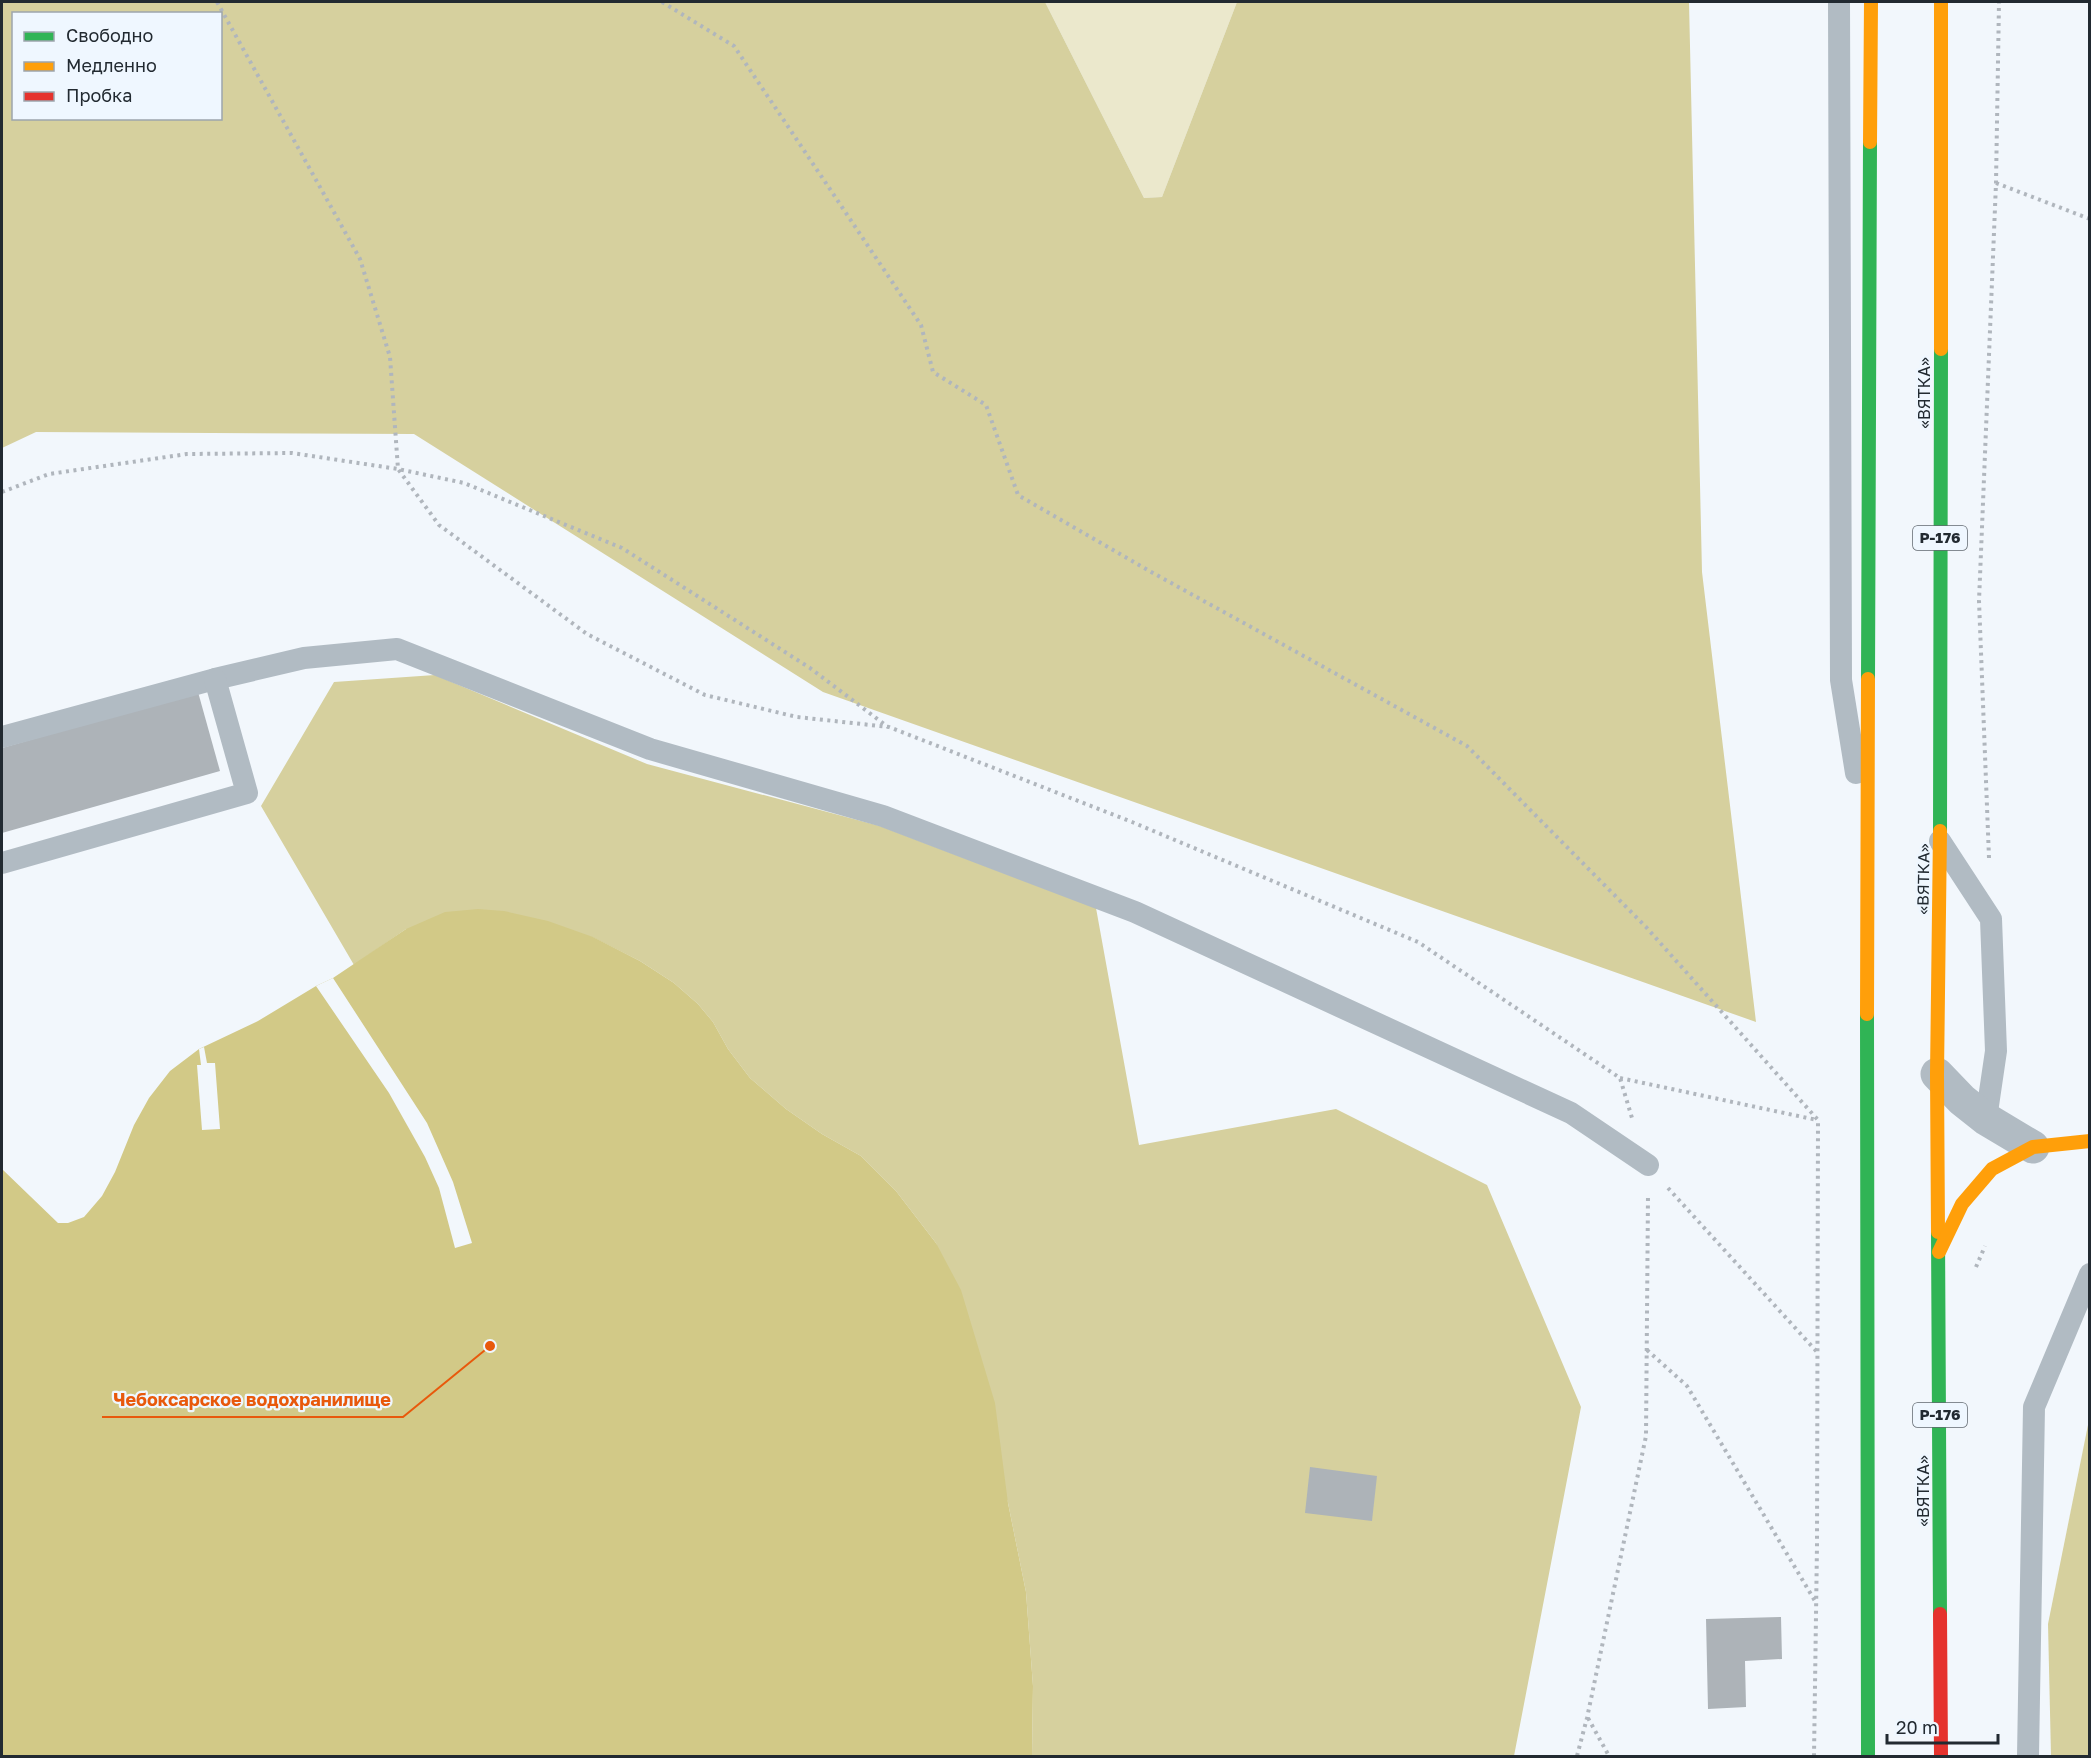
<svg xmlns="http://www.w3.org/2000/svg" width="2091" height="1758" font-family="'Golos Text',sans-serif">
<style>
.green{fill:#ebe8cc}
.forest{fill:#d6d09e;fill-rule:evenodd}
.water{fill:#d2c987}
.pier{fill:#f2f7fc}
.building{fill:#adb3b8}
.lines{fill:none;stroke-linecap:round;stroke-linejoin:round}
.path{stroke:#b0b6bd;stroke-width:4;stroke-dasharray:3 4.5;stroke-linecap:butt}
.lane{stroke:#b1bbc3;stroke-width:22}
.street{stroke:#b1bbc3;stroke-width:33}
.fast{stroke:#30b455;stroke-width:14}
.slow{stroke:#ff9f0a;stroke-width:14}
.jam{stroke:#e5322d;stroke-width:14}
.labels{text-anchor:middle;stroke-width:4.5;stroke-linejoin:round;paint-order:stroke}
.shield{fill:#eff7ff;stroke:#60686f;stroke-width:1.5}
.shield-label{font-size:15px;font-weight:bold;fill:#222a31}
.street-label{font-size:16px;fill:#222a31;stroke:#eff7ff}
.leader{fill:none;stroke:#e8590c;stroke-width:2}
.callout-dot{fill:#e8590c;stroke:#eff7ff;stroke-width:2}
.callout-label{font-size:18px;text-anchor:middle;font-weight:bold;fill:#e8590c;stroke:#eff7ff;stroke-width:4.5;stroke-linejoin:round;paint-order:stroke}
</style>
<rect width="100%" height="100%" fill="#f2f7fc"/>
<path class="green" d="M1045,2H1237L1162,197L1144,198Z"/>
<g class="forest">
<path d="M2,2H1045L1144,198L1162,197L1237,2H1689L1702,572L1756,1022L823,692L414,434L36,432L2,448ZM14,14H220V118H14Z"/>
<path d="M435,675L647,764L880,826L1096,908L1139,1145L1336,1109L1487,1185L1581,1407L1514,1756H1032L1033,1686L1026,1592L1008,1503L936,1243L896,1191L861,1156L822,1134L786,1109L750,1078L728,1049L713,1022L698,1004L674,983L640,961L592,937L406,929L354,965L261,806L334,682Z"/>
<path d="M2089,1420V1756H2051L2048,1624Z"/>
</g>
<path class="water" d="M478,909L504,911L548,921L593,937L640,961L674,983L698,1004L713,1022L728,1049L750,1078L786,1109L822,1134L861,1156L896,1191L936,1243L961,1290L995,1403L1008,1503L1026,1592L1033,1686L1032,1756H2V1169L58,1223H68L84,1217L102,1196L115,1172L134,1125L149,1098L170,1071L199,1049L258,1021L316,986L333,978L406,929L445,912Z"/>
<g class="pier">
<path d="M333,978L427,1123L453,1182L472,1243L455,1248L439,1188L425,1157L389,1093L316,986Z"/>
<path d="M204,1047L207,1063H215L220,1129L202,1130L197,1065H201L199,1049Z"/>
</g>
<g class="building">
<path d="M198,692L220,771L2,833V748Z"/>
<path d="M1310,1467L1377,1476L1372,1521L1305,1513Z"/>
<path d="M1781,1617L1782,1659L1745,1661L1746,1707L1708,1709L1706,1619Z"/>
</g>
<g class="lines">
<g class="path">
<path d="M217,2L360,259L390,357L398,469L439,525L587,634L705,695L797,717L889,727L1132,822L1418,942L1620,1078L1632,1118"/>
<path d="M662,2L734,46L921,325L933,372L986,405L1018,495L1153,573L1467,746L1646,927L1818,1120L1817,1545L1814,1756"/>
<path d="M1996,183L2090,219"/>
<path d="M2,492L49,474L187,454L292,453L398,469L464,483L622,548L810,668L888,727"/>
<path d="M1989,858L1979,601L1996,183L1999,2"/>
<path d="M1620,1078L1817,1120"/>
<path d="M1668,1188L1818,1353"/>
<path d="M1976,1267L1985,1246"/>
<path d="M1647,1350L1687,1386L1815,1601"/>
<path d="M1588,1718L1609,1756"/>
<path d="M1577,1756L1587,1718L1646,1436L1648,1195"/>
</g>
<g class="lane">
<path d="M1839,2L1841,680L1856,773"/>
<path d="M2,737L215,679L304,658L397,649L650,749L883,816L1135,912L1571,1113L1648,1165"/>
<path d="M1940,841L1991,919L1996,1051L1986,1119"/>
<path d="M2,863L247,793L215,679"/>
<path d="M2028,1756L2034,1407L2090,1274"/>
</g>
<path class="street" d="M1937,1074L1962,1100L1986,1119L2033,1147"/>
<g class="fast">
<path d="M1868,679L1870,142"/>
<path d="M1940,831L1941,349"/>
<path d="M1867,1014L1868,1756"/>
<path d="M1938,1232L1940,1614"/>
</g>
<g class="slow">
<path d="M1870,142L1871,2"/>
<path d="M1941,349V2"/>
<path d="M1867,1014L1868,679"/>
<path d="M1938,1232L1937,1074L1940,831"/>
<path d="M1939,1252L1962,1204L1992,1169L2033,1147L2090,1141"/>
</g>
<path class="jam" d="M1940,1614L1941,1756"/>
</g>
<g class="labels">
<g class="shield">
<rect x="1913" y="526" width="54" height="24" rx="4.5"/>
<rect x="1913" y="1403" width="54" height="24" rx="4.5"/>
</g>
<g class="shield-label">
<text x="1940" y="543">Р-176</text>
<text x="1940" y="1420">Р-176</text>
</g>
<g class="street-label">
<text transform="translate(1924 393) rotate(-90)" y="6">«ВЯТКА»</text>
<text transform="translate(1923 879) rotate(-89)" y="6">«ВЯТКА»</text>
<text transform="translate(1923 1491) rotate(-90)" y="6">«ВЯТКА»</text>
</g>
</g>
<path class="leader" d="M490 1346L403 1417H102"/>
<circle class="callout-dot" cx="490" cy="1346" r="6"/>
<g class="callout-label">
<text x="252" y="1406">Чебоксарское водохранилище</text>
</g>
<rect width="2091" height="1758" fill="none" stroke="#222a31" stroke-width="6"/>
<rect x="12" y="12" width="210" height="108" fill="#eff7ff" stroke="#9da5ad" stroke-width="1.5"/>
<rect x="24" y="32" width="30" height="9" fill="#30b455" stroke="#9da5ad" stroke-width="1.5"/>
<text x="66" y="42" font-size="18" fill="#222a31">Свободно</text>
<rect x="24" y="62" width="30" height="9" fill="#ff9f0a" stroke="#9da5ad" stroke-width="1.5"/>
<text x="66" y="72" font-size="18" fill="#222a31">Медленно</text>
<rect x="24" y="92" width="30" height="9" fill="#e5322d" stroke="#9da5ad" stroke-width="1.5"/>
<text x="66" y="102" font-size="18" fill="#222a31">Пробка</text>
<path d="M1887 1734v9h111v-9" fill="none" stroke="#222a31" stroke-width="3"/>
<text x="1896" y="1734" font-size="18" fill="#222a31" stroke="#eff7ff" stroke-width="4.5" paint-order="stroke">20 m</text>
</svg>
